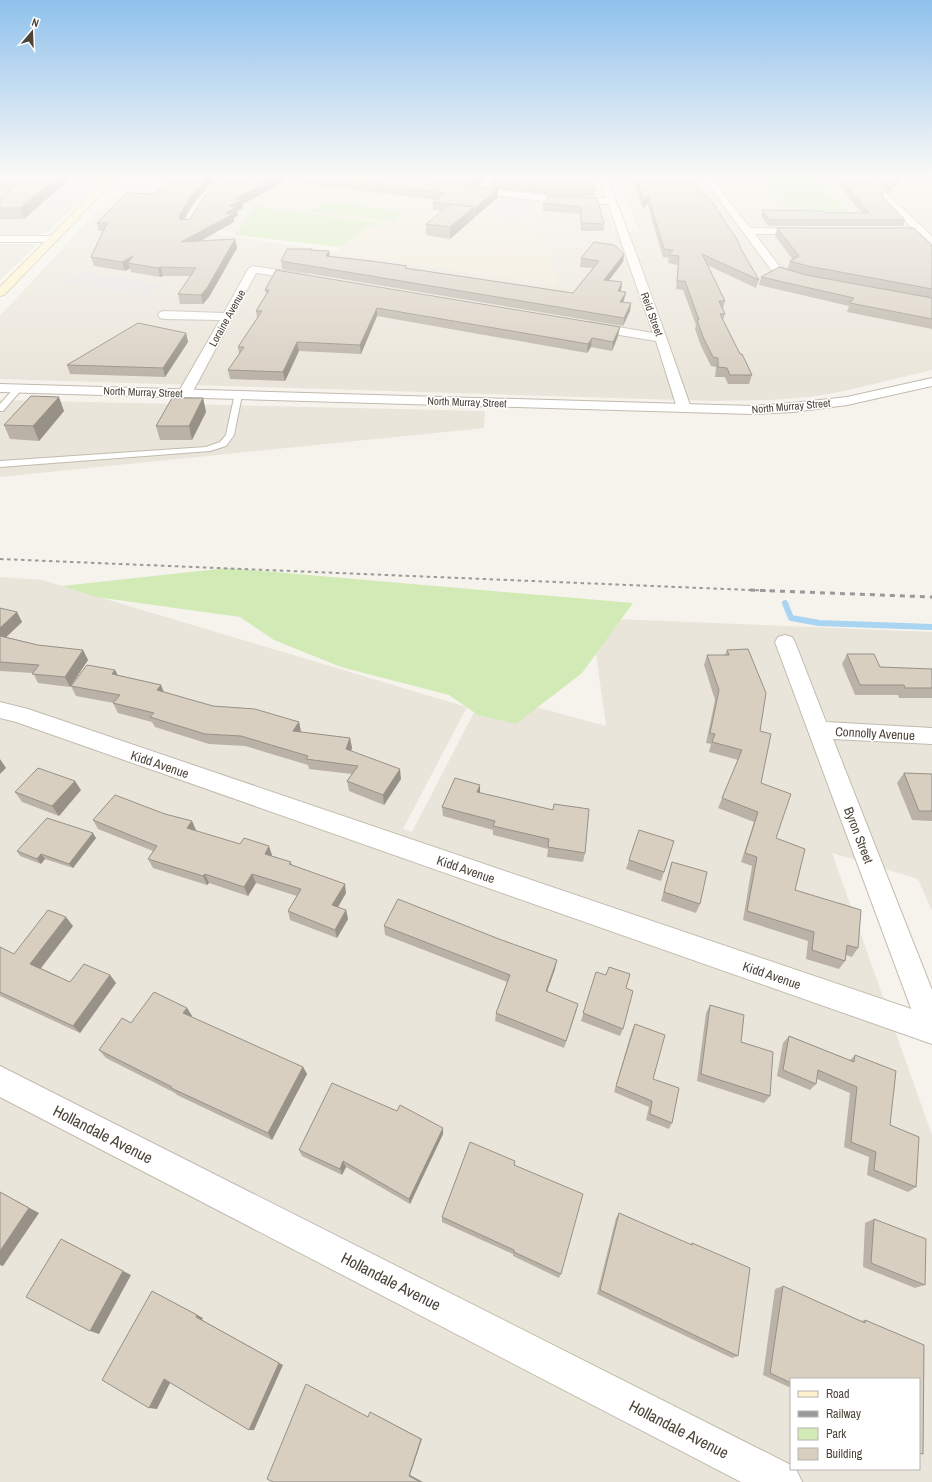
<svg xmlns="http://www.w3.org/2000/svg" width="932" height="1482" font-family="'Archivo Narrow',sans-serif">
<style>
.residential{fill:#eae5da;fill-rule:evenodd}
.industrial{fill:#e6e2dd}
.education{fill:#efe8d6}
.green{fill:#d2eab5}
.parking{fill:#e5e3e0}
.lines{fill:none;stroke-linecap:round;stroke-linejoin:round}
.stream{stroke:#a9d4f2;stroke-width:6}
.service-casing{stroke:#c2bbae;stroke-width:2}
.minor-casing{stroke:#c2bbae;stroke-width:2}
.tertiary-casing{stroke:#c2bbae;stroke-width:2}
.secondary-casing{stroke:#d6c79b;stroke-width:2}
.service{fill:#fff;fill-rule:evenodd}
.minor{fill:#fff;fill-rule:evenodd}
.tertiary{fill:#fff;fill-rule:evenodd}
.secondary{fill:#fff3cd;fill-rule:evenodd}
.rail-far1{stroke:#9a9a9a;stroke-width:2;stroke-dasharray:3.5 3.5;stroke-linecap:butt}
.rail{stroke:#9a9a9a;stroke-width:3;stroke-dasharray:5 5;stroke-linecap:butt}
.wall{fill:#bab2a6}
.shaded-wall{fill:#979187}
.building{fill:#d8cfc1;stroke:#979187}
.labels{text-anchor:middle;stroke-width:3;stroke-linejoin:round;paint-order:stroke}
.far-street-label{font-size:11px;fill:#4b4439;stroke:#fff}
.street-label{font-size:13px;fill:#4b4439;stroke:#fff}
.near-street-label{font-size:16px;fill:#4b4439;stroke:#fff}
</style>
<rect width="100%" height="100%" fill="#f6f3ec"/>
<g class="residential">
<path d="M174,175H595L602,197L549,196L543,202L563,204L605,205L613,228L639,232L617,175H922L932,183V370L840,392L810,397L771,400L712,401L0,379V316L111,196H151ZM317,188L431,203L448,190L542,202L530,214L535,244L548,246L556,285L176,228L194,196H213L192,227L244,234L291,212Z"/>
<path d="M0,244H38L0,280Z"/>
<path d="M0,400L485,411L484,428L0,477Z"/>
<path d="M0,577L42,580L467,707L403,829L412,832L484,693L606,726L591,618L932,632V911L918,879L832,853L932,1135V1482H0ZM791,1379H919V1469H791Z"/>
</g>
<path class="industrial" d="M0,175H106L48,232L35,235H0Z"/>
<path class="education" d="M317,188L431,203L448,190L543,202L531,214L535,244L548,246L556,285L337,252L348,220L291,212Z"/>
<g class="green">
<path d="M760,175H811L860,226H851L837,211H790Z"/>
<path d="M325,202L405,211L392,221L311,211Z"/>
<path d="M257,206L385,224L365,228L339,247L234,235Z"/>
<path d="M227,568L633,603L582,673L516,724L478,715L449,695L341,667L274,640L240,617L96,597L62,586Z"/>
</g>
<g class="parking">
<path d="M504,197L539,202L519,223L502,221L503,215L486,213Z"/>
<path d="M85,271L166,285L146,297L63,282Z"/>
</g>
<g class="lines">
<path class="stream" d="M785,603L791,618L819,623L932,627"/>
<g class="service-casing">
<g id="service">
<path d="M16,386H19L23,388L3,411H0V404Z"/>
<path d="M235,393H238L242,395L234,435L226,446L210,451L0,467V461L206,447L220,442L226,435Z"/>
</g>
</g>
<g class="minor-casing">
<g id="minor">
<path d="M220,175H229L207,200L190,227H184L182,225L195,203Z"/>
<path d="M598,175H606C636,251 664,330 691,408L689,411L684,412L679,411L677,408L656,341L589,330L585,329L583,326L585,323L589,322L653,333L608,204L560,203L469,192L465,189L469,186L560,197L606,198Z"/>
<path d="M701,175H709L750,228L810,229L811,231L810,233L806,234H755L780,267L807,276L809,278L807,280H799L772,271Z"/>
<path d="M857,175H866L932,236V244L928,243Z"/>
<path d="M0,236H51L56,239L51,242H0Z"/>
<path d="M253,266L305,274L310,277L305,280L256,273L192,393L190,396L185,397L180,396L178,393L220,320L164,319L160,318L158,315L160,312L164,311L224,313L248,269Z"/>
<path d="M785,635L792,637L795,642L826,722L932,728V744L833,739L932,990V1041L922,1037L918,1027L775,642L778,637Z"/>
<path d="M0,1066L791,1465V1469H796L802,1482H741L0,1097Z"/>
</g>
</g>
<g class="tertiary-casing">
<g id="tertiary">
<path d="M932,378V386L847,405L793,412L752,414L0,392V384L752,406L793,403L847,397Z"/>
<path d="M0,702L28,709L932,1016V1044L16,722L0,718Z"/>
</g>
</g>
<g class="secondary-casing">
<path id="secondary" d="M111,175H120L4,295L0,296V287Z"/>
</g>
<use href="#service" class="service"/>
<use href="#minor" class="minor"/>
<use href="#tertiary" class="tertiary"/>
<use href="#secondary" class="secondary"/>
<path class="rail-far1" d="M0,559L774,591"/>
<path class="rail" d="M750,590L932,597"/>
</g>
<g class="wall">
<path d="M0,175H74L24,219H0V198L9,191H0Z"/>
<path d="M174,175H219L194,202L183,220L189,219L222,175H376L498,189V197L475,217L474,216V218L450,239L426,235V224L442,211L433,210V202L436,200L285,181L243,204V208L237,211L238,215L234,218V222L200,241L235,239L237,248L209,297L203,304H180L178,294L190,276H163L160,277L131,272L130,268L125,271L94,266L91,257L103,231H99L97,223L156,194Z"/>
<path d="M383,175H492L479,186Z"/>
<path d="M631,175H689L700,194L741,249L759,280L756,288L707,265L725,301L723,309L725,314L723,320L740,354L752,375L749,384H728L725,377H715L716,367L711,366L701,346L695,329L696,325L683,290L676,289L678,265L668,263L669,258L663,257L647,203L643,209Z"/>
<path d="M825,175H863L883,197L905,220L903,226H768L761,216L762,210L825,213H862L832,178H828Z"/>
<path d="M868,175H904L903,177L888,193Z"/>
<path d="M492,180L595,188L594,196H560L492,188Z"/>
<path d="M597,198L604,224V231H581L580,214L543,211V203Z"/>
<path d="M777,228L932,245V329L847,312L849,306L759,285L761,277L806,275L906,294L805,275L787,270L790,261L793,260L775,236Z"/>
<path d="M312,249V250L330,257L573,293L593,268L580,267L581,258L624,254L623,262L609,280L622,282L621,291L626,292L624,300V302L631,303L630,311L623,326L282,269L281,261Z"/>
<path d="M265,290L620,327L618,336L612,351L591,347L587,353L377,316L361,354L299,351L285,381L230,379L228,370L239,354L238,347L257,318L256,311L266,294Z"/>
<path d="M186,333L188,342L165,377L70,374L67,365Z"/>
<path d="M203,398L206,412L192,440H160L156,426Z"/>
<path d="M64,411L39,441L10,439L4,425Z"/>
<path d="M0,608L17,612L22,622L6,637L38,645L83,650L88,660L70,687L38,683L33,673L0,671Z"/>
<path d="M727,650L760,731L761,783L776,838L795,890L858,948L852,957L846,955L845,961L839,969L806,959L808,941L743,920L752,866L741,862L754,822L718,808L738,760L709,752L711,744L706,743L715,700L704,665L707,655H725Z"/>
<path d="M847,654L880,667L932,669V698H899L898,695H855L842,664Z"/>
<path d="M115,670L118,675L161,685L163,692L213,706L299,722L301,732L350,738L352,748L351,751L401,779L384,805L349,791L347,781L352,774L309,769L308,765L245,746L209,744L155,727L152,722L118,713L113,703H114L76,696L71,686Z"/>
<path d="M904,773L932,774V821L912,820L897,783Z"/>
<path d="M480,785V793L553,810L585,853L583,862L547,857L548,849L493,835V830L443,816L442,807Z"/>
<path d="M81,790L59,816L22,802L15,792Z"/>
<path d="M165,814L192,821L195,831L291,862L292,865L346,893L338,907L346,910L348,919L337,938L290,920L288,911L297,896L256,883L248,896L209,883L207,885L153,868L148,859L153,851L98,829L93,820Z"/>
<path d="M96,838L73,868L45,859L41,864L20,856L17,851Z"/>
<path d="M629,860L664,872L661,881L626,869Z"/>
<path d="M672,862L700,904L696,913L661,901L669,871Z"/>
<path d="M73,926L41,968L70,982L110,975L116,983L80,1033L0,996V947L14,954Z"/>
<path d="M384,926L555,969L547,992L578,1004L564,1048L495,1021L496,1013L507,982L385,935Z"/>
<path d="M596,972L623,1029L620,1036L581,1021Z"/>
<path d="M710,1005L741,1042L770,1096L764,1103L697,1081L706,1013Z"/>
<path d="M187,1008L192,1016L191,1017L303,1067L307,1074L272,1140L177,1095L175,1093L106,1058L99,1050L131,1023Z"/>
<path d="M635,1024L653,1079L672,1123L669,1129L646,1120L649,1107L614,1092L632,1030Z"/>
<path d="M789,1036L850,1060L855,1055L890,1125L916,1187L908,1192L867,1175L869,1157L844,1147L850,1093L817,1079L816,1084L810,1090L777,1076L783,1043Z"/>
<path d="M397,1111L443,1128V1134L410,1204L346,1167L342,1175L302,1156L299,1150Z"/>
<path d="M514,1165L561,1274L559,1278L513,1256V1254L442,1222V1217Z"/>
<path d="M619,1213L690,1245L692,1243L738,1356L732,1358L597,1294L616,1218Z"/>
<path d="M874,1219L925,1285L915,1288L863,1267L865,1223Z"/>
<path d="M783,1286L861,1321L865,1320L924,1345L923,1454H919V1379H791V1388L763,1375L775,1289Z"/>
</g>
<g class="shaded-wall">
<path d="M60,175H74L24,219L20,208Z"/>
<path d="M210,175H219L194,202L181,224L179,216L192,194Z"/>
<path d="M281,175H284L285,181L243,204V208L237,211L238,215L234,218V222L183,251L181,242L226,213L229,206L235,199Z"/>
<path d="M483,175H492L479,186V179Z"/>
<path d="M902,175H904L903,177L888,193L890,187Z"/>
<path d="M498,189V197L475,217V208Z"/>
<path d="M648,196L647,203L643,209L644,202Z"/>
<path d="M474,207V218L450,239V227Z"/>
<path d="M235,239L237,248L209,297L203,304L201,295Z"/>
<path d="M329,251L330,259L326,256Z"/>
<path d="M624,254L623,262L603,288L604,280Z"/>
<path d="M133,256L128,263L130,268L125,271L122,262Z"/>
<path d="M161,267L163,276L160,277L158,268Z"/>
<path d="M622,282L621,290L617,299L618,291Z"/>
<path d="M626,292L624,300L619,310L620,302Z"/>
<path d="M631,303L630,311L623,326L624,318Z"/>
<path d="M377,308V316L361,354L360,345Z"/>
<path d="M620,327L618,336L612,351L613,342Z"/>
<path d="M186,333L188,342L165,377L163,368Z"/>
<path d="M592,338L591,347L587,353L588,344Z"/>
<path d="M297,342L299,351L285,381L283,372Z"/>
<path d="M59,397L64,411L39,441L33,426Z"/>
<path d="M203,398L206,412L192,440L189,426Z"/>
<path d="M17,612L22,622L0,643V628Z"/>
<path d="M83,650L88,660L70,687L65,677Z"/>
<path d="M115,670L120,680L112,674Z"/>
<path d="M161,685L165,695L157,690Z"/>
<path d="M299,722L301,732L295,741L293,731Z"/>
<path d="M350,738L352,748L348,759L346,749Z"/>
<path d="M0,759L6,768L0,774Z"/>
<path d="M400,769L401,779L384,805L383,795Z"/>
<path d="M75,781L81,790L59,816L52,806Z"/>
<path d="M480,785V795L477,792Z"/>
<path d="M192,821L196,830L191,837L187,828Z"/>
<path d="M93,833L96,838L73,868L69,864Z"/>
<path d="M269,846L272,855L268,862L265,854Z"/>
<path d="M41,854L45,859L41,864L37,859Z"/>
<path d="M205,874L209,883L207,885L203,876Z"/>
<path d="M252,874L256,883L248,896L244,887Z"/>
<path d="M345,884L346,893L334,914L332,905Z"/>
<path d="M346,910L348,919L337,938L335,930Z"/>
<path d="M66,917L73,926L38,972L30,964Z"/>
<path d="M557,960L555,969L544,1000L546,991Z"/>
<path d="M110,975L116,983L80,1033L73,1026Z"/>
<path d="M578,1004L576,1012L564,1048L566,1041Z"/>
<path d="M187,1008L192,1016L188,1021L183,1013Z"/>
<path d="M303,1067L307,1074L272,1140L268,1133Z"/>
<path d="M443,1128V1134L410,1204L409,1199Z"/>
<path d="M343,1161L346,1167L342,1175L340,1169Z"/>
<path d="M0,1192L39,1213L3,1266L0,1265Z"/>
<path d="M61,1239L131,1275L99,1334L90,1331Z"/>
<path d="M152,1291L203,1318L202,1320L283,1365L254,1430H249L196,1317Z"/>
<path d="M164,1379L171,1381L157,1409L149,1408Z"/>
<path d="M306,1384L309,1386L370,1418L368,1417Z"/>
<path d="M370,1412L422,1439L410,1475L423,1482H420L409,1476Z"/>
</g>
<g class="building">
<path d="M0,175H60L20,208H0V198L22,181H0Z"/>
<path d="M174,175H210L192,194L179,216L181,220L189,219L207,193L222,175H281L235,199L242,200L229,206L236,207L226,213L233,214L181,242L235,239L207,288L201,295L178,294L196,268L161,267L158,268L128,263L133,256L122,262L91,257L107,223H97L127,193L156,194Z"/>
<path d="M300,175H376L498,189L475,208H474V207L433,202L445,193Z"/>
<path d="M447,175H483L479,179Z"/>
<path d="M498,175H592L595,188H561L492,180Z"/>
<path d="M635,175H689L700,194L708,196L738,241L741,249L759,280L702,254L725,301H719L725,314H720L740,354H742L752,375H730L727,368L718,367V358L713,357L703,337L697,320H699L685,281H677L679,256L669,255L673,250L664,249L648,196L644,202Z"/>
<path d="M837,175H863L884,194L882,196L905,220H770L762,210L823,211L825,213H869Z"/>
<path d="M877,175H902L890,187Z"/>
<path d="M549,196L597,198L604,224L581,223V207L543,203Z"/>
<path d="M451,204L474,207L450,227L426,224Z"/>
<path d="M777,228H914L932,245V289L808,266L790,261L799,256Z"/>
<path d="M594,242L614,245L624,254L604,280L622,282L618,291L626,292L620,302L631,303L624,318L281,261L287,249H312L311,250L329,251L326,256L371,261L407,266L405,268L573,293L599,261L581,258Z"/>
<path d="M779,267L806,275L932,298V319L850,303L854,298L761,277Z"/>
<path d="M276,270L620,327L613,342L592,338L588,344L377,308L360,345L297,342L283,372L228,370L244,347H238L262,311H256L269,290H265Z"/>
<path d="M138,323L186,333L163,368L67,365Z"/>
<path d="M31,396L59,397L33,426L4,425Z"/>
<path d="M172,398H203L189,426H156Z"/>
<path d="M0,608L17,612L0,628Z"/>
<path d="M0,636L38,645L83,650L65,677L32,674L39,665L0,662Z"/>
<path d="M748,649L766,693L760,731L771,734L761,783L791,794L776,838L805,849L795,890L861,910L858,948L847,945L845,961L812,950L814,932L747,911L757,857L745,853L758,812L722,798L742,750L712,742L715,734L710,733L719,690L707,655H729L727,650Z"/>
<path d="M847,654H874L880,667L932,669V688H905L904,685H860Z"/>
<path d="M87,665L115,670L112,674L161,685L157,690L213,706L255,709L299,722L293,731L350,738L346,749L400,769L383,795L347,781L358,766L306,759L308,756L241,736L205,734L150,717L154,713L113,703L120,695L71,686Z"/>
<path d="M38,768L75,781L52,806L15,792Z"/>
<path d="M904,773L932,774V811H919Z"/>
<path d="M455,778L480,785L477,792L553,810L554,804L589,809L585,853L548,847L549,839L493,826L495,821L442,807Z"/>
<path d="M115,795L165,814L192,821L187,828L240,844L244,838L269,846L265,854L291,862L289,864L345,884L332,905L346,910L335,930L288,911L301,889L252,874L244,887L205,874L203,876L148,859L157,846L93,820Z"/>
<path d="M47,818L93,833L69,864L41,854L37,859L17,851Z"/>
<path d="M639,830L674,841L664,872L629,860Z"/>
<path d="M672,862L707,872L700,904L664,892Z"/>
<path d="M398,899L499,939L557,960L546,991L578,1004L566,1041L496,1013L510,975L384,926Z"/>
<path d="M48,910L66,917L30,964L70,982L84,964L110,975L73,1026L0,992V947L14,954Z"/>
<path d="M609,967L630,974L626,988L633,991L623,1029L583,1013L596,972L606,975Z"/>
<path d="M154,992L187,1008L183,1013L303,1067L268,1133L171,1088L172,1087L99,1050L122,1018L131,1023Z"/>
<path d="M710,1005L744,1015L741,1042L773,1052L770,1096L701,1074Z"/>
<path d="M635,1024L665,1035L653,1079L679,1088L672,1123L650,1114L652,1101L616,1086Z"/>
<path d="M789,1036L854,1062L855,1055L896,1071L890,1125L919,1137L916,1187L874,1170L876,1152L851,1142L857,1087L818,1070L816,1084L783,1070Z"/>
<path d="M332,1083L397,1111L400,1105L443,1128L409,1199L343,1161L340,1169L299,1150Z"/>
<path d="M470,1142L515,1161L514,1165L583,1194L561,1274L514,1252V1250L442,1217Z"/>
<path d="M0,1192L29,1208L0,1251Z"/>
<path d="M619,1213L692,1245V1243L750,1268L738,1356L600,1290Z"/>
<path d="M874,1219L926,1239L925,1285L871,1263Z"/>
<path d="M61,1239L123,1271L90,1331L26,1297Z"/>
<path d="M783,1286L865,1323V1320L924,1345L923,1454L919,1453V1379H791V1383L770,1373Z"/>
<path d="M152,1291L197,1315L196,1317L279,1363L249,1430L164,1379L149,1408L102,1380Z"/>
<path d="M306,1384L368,1417L370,1412L421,1439L409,1476L420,1482H273L267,1479Z"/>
</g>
<linearGradient id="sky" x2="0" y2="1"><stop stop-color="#8fc1ec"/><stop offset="0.46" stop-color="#fbfaf6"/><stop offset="1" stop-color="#fbfaf6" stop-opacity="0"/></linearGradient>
<rect width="932" height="382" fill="url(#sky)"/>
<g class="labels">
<g class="far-street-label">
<text transform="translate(652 314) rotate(70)" y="4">Reid Street</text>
<text transform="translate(227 318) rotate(-61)" y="4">Loraine Avenue</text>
<text transform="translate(143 392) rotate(2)" y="4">North Murray Street</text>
<text transform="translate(467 402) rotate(2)" y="4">North Murray Street</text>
<text transform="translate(791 406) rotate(-5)" y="4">North Murray Street</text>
</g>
<g class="street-label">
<text transform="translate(875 733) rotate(3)" y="5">Connolly Avenue</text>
<text transform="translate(160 764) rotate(19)" y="5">Kidd Avenue</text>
<text transform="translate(859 835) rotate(69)" y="5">Byron Street</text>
<text transform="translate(466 869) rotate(19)" y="5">Kidd Avenue</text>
<text transform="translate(772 975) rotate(19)" y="5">Kidd Avenue</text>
</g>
<g class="near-street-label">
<text transform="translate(103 1134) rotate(27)" y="6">Hollandale Avenue</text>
<text transform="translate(391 1281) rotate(27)" y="6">Hollandale Avenue</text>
<text transform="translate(679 1429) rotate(27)" y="6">Hollandale Avenue</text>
</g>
</g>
<rect x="790" y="1378" width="130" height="92" fill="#ffffff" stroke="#b7b4b0"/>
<rect x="798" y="1391" width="20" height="6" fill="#fff3cd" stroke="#b7b4b0"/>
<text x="826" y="1398" font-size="12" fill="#4b4439">Road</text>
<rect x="798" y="1411" width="20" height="6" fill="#9a9a9a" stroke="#b7b4b0"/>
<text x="826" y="1418" font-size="12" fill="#4b4439">Railway</text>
<rect x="798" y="1428" width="20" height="12" fill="#d2eab5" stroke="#b7b4b0"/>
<text x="826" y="1438" font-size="12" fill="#4b4439">Park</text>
<rect x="798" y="1448" width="20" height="12" fill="#d8cfc1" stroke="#b7b4b0"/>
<text x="826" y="1458" font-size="12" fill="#4b4439">Building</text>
<g transform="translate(32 32) rotate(19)" stroke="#ffffff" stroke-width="3" paint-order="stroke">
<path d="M0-3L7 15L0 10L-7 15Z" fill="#4b4439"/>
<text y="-6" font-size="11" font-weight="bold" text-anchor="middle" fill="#4b4439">N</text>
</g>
</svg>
